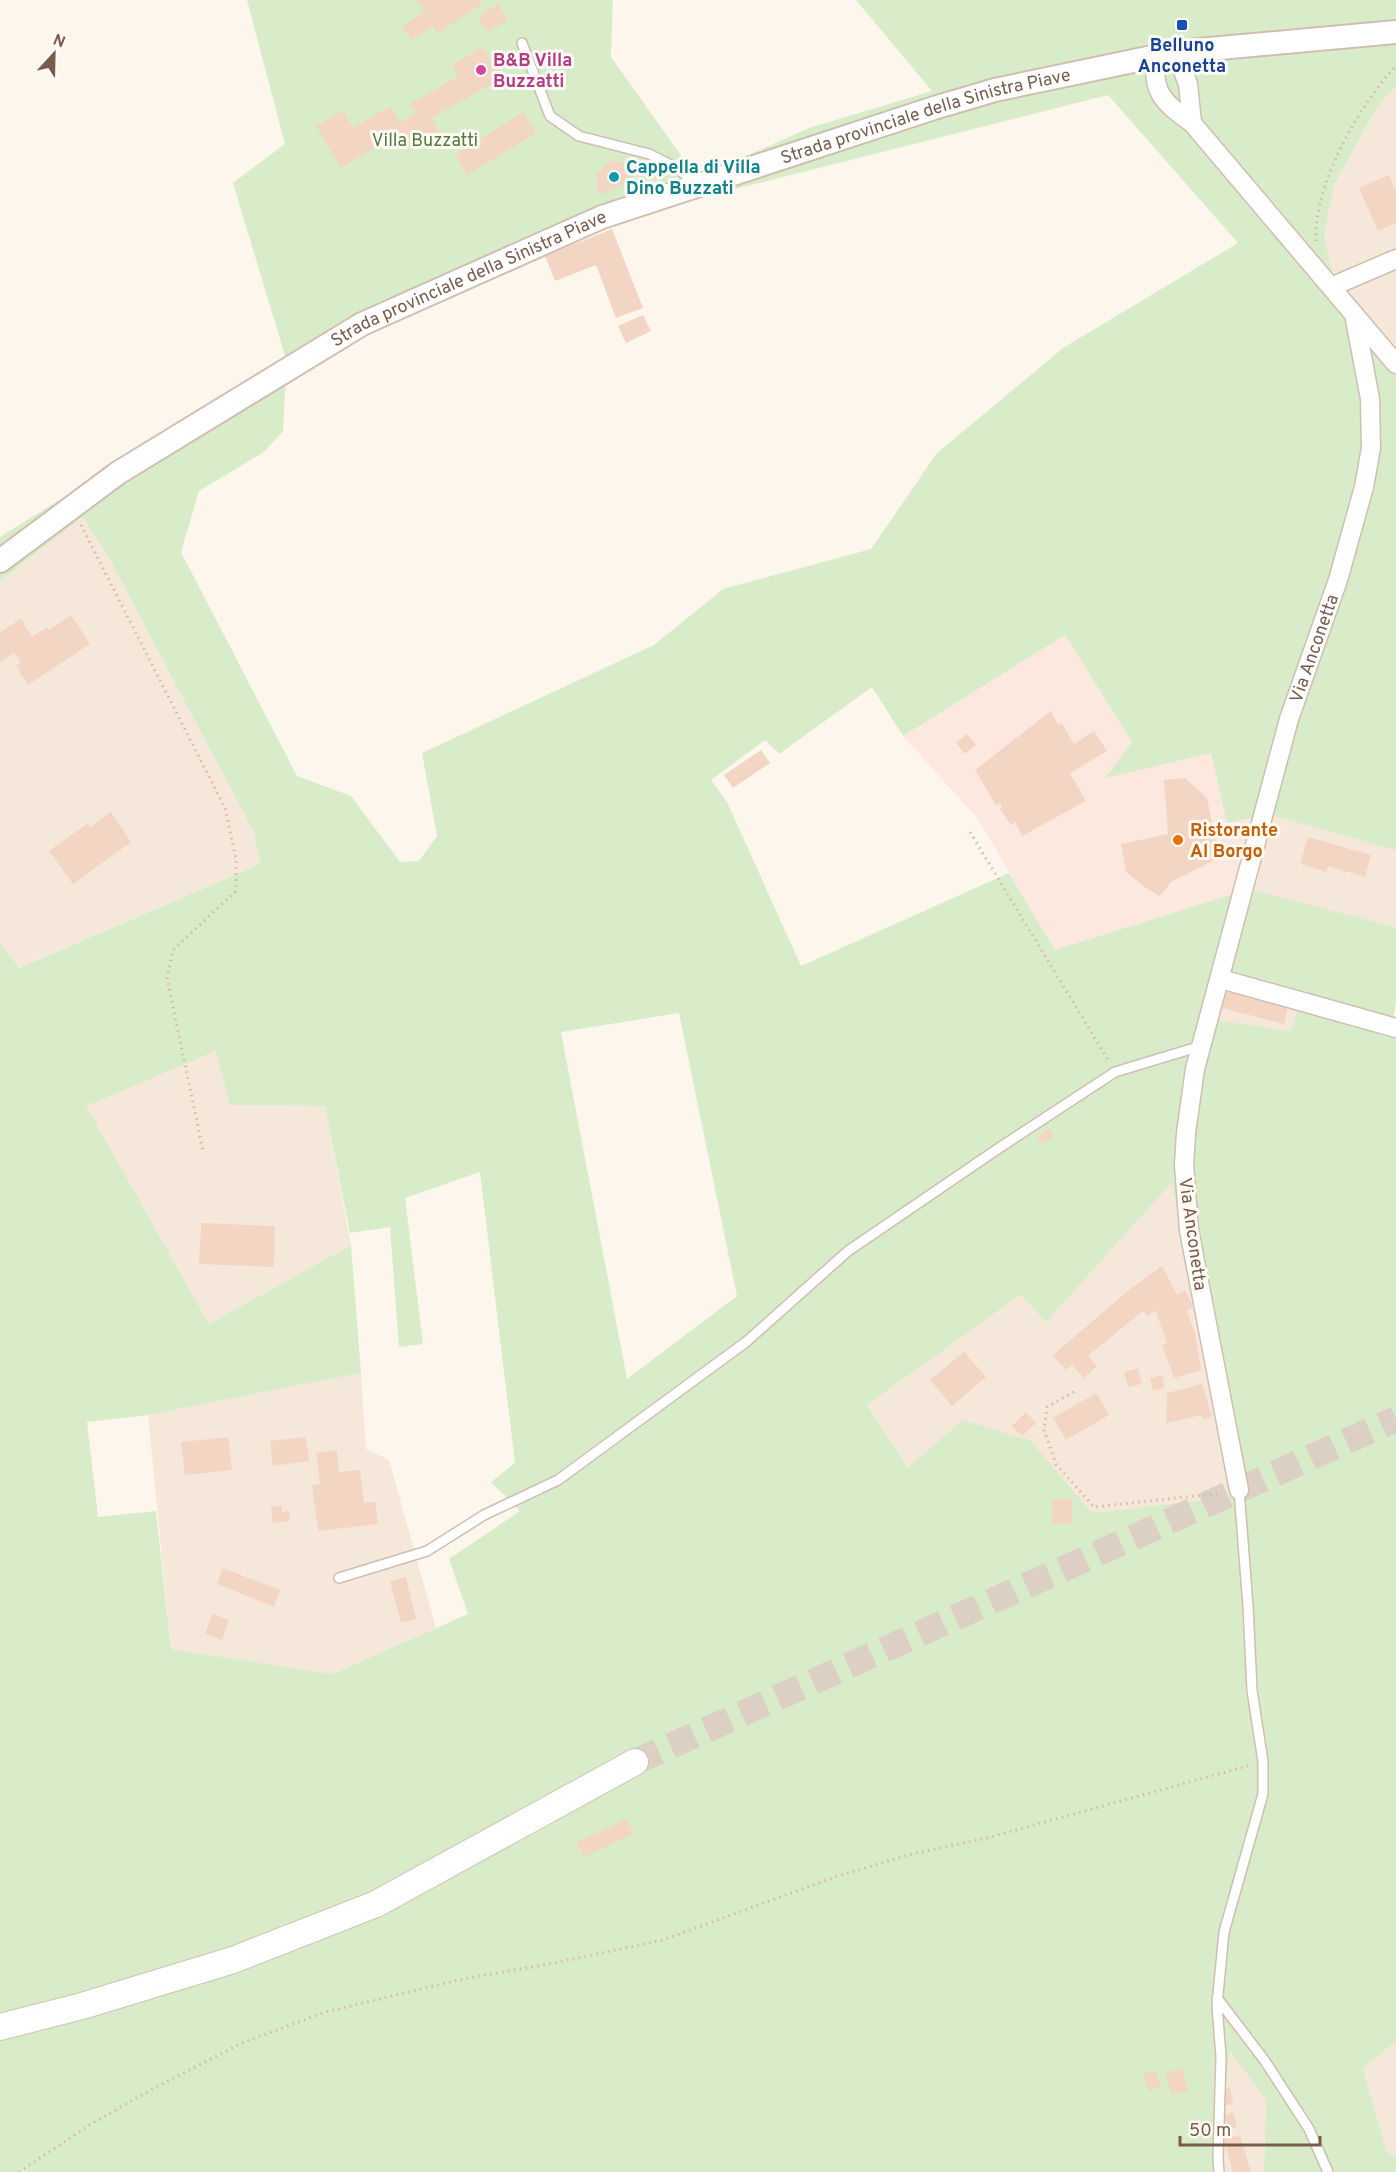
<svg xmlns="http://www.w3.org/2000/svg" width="1396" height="2172" font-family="Overpass,sans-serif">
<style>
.residential{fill:#f5e8da}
.commercial{fill:#fde8e0}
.green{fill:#d8ecc9;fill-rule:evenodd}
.building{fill:#f3d5c3}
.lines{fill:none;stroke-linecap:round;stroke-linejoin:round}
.secondary-tunnel{stroke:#dcd0c4;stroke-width:26;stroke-dasharray:26 13;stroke-linecap:butt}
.service-casing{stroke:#d1beb0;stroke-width:12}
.minor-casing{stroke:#d1beb0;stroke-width:21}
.tertiary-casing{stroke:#d1beb0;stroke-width:26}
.secondary-casing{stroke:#d6c0b0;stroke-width:28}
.path{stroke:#d9b8a5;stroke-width:3;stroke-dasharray:1.5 4.5;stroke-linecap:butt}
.service{stroke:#fff;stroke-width:9}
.minor{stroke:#fff;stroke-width:18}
.tertiary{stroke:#fff;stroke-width:22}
.secondary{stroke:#fff;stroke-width:26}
.transit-dot{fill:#1a4fb4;stroke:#fffaf3;stroke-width:2}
.hotel-dot{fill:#d1479c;stroke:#fffaf3;stroke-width:2}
.culture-dot{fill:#0f9aa8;stroke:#fffaf3;stroke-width:2}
.food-dot{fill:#e8710a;stroke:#fffaf3;stroke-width:2}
.labels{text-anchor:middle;stroke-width:6;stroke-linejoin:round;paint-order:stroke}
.transit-label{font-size:18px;font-weight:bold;fill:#164399;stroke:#fffaf3}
.hotel-label{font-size:18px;font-weight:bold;fill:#b23c85;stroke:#fffaf3;text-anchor:start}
.street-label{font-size:18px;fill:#7a5c4d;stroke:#fffaf3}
.park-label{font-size:18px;fill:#537a41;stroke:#fffaf3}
.culture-label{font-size:18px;font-weight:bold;fill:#0d838f;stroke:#fffaf3;text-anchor:start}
.food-label{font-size:18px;font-weight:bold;fill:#c56008;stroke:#fffaf3;text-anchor:start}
</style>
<rect width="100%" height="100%" fill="#fdf6ec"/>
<g class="residential">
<path d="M1396,85V353L1334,281L1324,235L1334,185L1377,107Z"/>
<path d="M83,517L108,556L255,833L260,864L18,968L0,943V581Z"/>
<path d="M1270,815L1396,850V927L1249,889Z"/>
<path d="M1220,977L1301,1000L1290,1031L1207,1019Z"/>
<path d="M217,1051L230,1105L325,1106L351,1245L209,1324L85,1105Z"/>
<path d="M1172,1181L1229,1497L1092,1513L1031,1441L908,1468L867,1405L1020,1295L1046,1322Z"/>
<path d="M361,1373L366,1449L389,1460L436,1628L332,1674L171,1649L148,1415Z"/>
<path d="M1396,2041V2157L1387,2152L1363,2069Z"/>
<path d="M1230,2050L1266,2100L1264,2172H1214Z"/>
</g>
<path class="commercial" d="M1065,635L1132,742L1106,777L1211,752L1227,823L1270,815L1249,889L1055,951L978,819L903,736Z"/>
<path class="green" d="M247,0H613L611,57L697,178L809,128L932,91L856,0H1396V85L1377,107L1334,185L1324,235L1334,281L1396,353V850L1270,815L1227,823L1211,753L1105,778L1132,742L1065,635L903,736L872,687L779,754L765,740L711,780L727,802L801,966L1009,873L1055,950L1249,889L1396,927V1003L1392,1026L1396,1028V2041L1363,2069L1387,2152L1396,2157V2172H1264L1266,2100L1230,2051L1214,2172H0V943L19,968L260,864L254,832L108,556L83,517L0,581V537L286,359L233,183L285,144ZM1108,95L1238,243L1063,348L937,453L871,549L723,589L654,645L422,753L437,836L419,861L400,862L351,796L297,776L181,552L199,491L264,452L283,431L287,359L697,179L692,200ZM1220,977L1301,1000L1290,1031L1208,1019ZM679,1013L737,1296L627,1379L561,1032ZM216,1051L230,1105L325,1106L350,1233L390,1227L399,1347L423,1344L405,1198L480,1172L515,1463L491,1482L520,1511L449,1559L468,1614L332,1674L171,1649L156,1511L98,1517L87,1422L148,1415L361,1373L351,1245L209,1324L86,1106ZM1172,1182L1229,1497L1092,1513L1031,1441L963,1420L908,1468L867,1405L1020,1295L1046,1322Z"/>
<g class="building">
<path d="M417,0H480L482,4L438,33L433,26L411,40L402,26L424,12Z"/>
<path d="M498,4L508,20L488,32L478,17Z"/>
<path d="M482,47L500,79L432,118L439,131L406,150L397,135L341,168L316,126L343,111L353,128L391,106L400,123L416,113L410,104L458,76L452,65Z"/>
<path d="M523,112L536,133L467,175L455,155Z"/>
<path d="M615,161L624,163L628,168L633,181L600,195L596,185L597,174L607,164Z"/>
<path d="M1389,175L1396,191V223L1378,231L1359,188Z"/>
<path d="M612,229L643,308L616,318L596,265L555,281L545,256Z"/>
<path d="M643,315L651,331L626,343L618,326Z"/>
<path d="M71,615L90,644L28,685L16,666L21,662L14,653L0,662V632L21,619L32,637L47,627L49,630Z"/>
<path d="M1051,711L1058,724L1062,723L1074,744L1094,731L1107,751L1070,773L1086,801L1022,836L1015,822L1011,825L1000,809L1002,807L1000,803L996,805L975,770Z"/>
<path d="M967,734L976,745L965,754L956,743Z"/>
<path d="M761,750L770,763L733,788L724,775Z"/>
<path d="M1185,778L1207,798L1218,852L1217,859L1171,882L1160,896L1146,888L1126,872L1121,844L1168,834L1164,780Z"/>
<path d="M111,812L131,842L73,884L49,851L88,823L90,827Z"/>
<path d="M1308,837L1371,855L1365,877L1328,866L1326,872L1300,864Z"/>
<path d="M1227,990L1288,1005L1284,1024L1222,1008Z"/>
<path d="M1049,1129L1054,1136L1042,1144L1037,1137Z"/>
<path d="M201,1223L275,1226L274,1267L199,1264Z"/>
<path d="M1162,1266L1177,1295L1185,1290L1193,1307L1187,1311L1195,1334L1201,1370L1174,1378L1162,1345L1167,1343L1155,1310L1147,1317L1144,1310L1088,1356L1097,1366L1084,1378L1072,1365L1066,1370L1053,1355L1129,1290Z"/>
<path d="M964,1352L986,1377L952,1406L930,1380Z"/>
<path d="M1138,1368L1142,1384L1128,1387L1124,1372Z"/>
<path d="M1162,1375L1165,1388L1153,1391L1150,1378Z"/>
<path d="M1202,1384L1212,1416L1204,1420L1202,1415L1166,1423L1167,1393Z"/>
<path d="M1096,1393L1109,1415L1066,1440L1053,1418Z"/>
<path d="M1026,1412L1036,1423L1022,1436L1012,1426Z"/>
<path d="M228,1437L232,1470L185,1475L181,1442Z"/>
<path d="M306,1437L309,1461L273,1466L270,1441Z"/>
<path d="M337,1450L339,1472L360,1470L364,1503L375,1502L378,1524L318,1531L312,1485L320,1484L316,1453Z"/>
<path d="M1072,1499V1523L1052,1524V1500Z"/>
<path d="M282,1506V1512L289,1511L290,1521L273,1523L271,1507Z"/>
<path d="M223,1568L280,1590L274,1607L217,1584Z"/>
<path d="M406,1577L416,1619L401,1623L390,1581Z"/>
<path d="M212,1614L229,1620L222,1640L205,1634Z"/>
<path d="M627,1819L634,1834L584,1857L577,1842Z"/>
<path d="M1182,2068L1188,2090L1172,2095L1165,2073Z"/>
<path d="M1155,2070L1161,2087L1149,2091L1143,2074Z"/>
<path d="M1230,2087L1233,2104L1225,2106L1222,2089Z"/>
<path d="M1233,2112L1237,2127L1228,2129L1224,2115Z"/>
<path d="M1240,2135L1251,2172H1233L1224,2139Z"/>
</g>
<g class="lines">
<path class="secondary-tunnel" d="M635,1762L1396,1419"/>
<g class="service-casing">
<g id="service">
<path d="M522,43L550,116L579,136L649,154L677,168L695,183"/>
<path d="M339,1578L427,1551L484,1515L558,1480L746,1342L848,1251L999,1148L1115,1072L1201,1046"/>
<path d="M1217,1998L1265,2061L1309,2129L1328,2172"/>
<path d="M1219,2172L1218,2159L1221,2057L1217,2005L1224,1932L1263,1794V1762L1252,1690L1248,1606L1239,1490"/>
</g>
</g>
<g class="minor-casing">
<g id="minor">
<path d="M1176,52L1188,84L1192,123"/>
<path d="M1157,55C1150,92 1164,103 1192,123L1396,364"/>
<path d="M1331,287L1396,259"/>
<path d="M1221,979L1396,1028"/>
<path id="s1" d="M1239,1490L1189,1230L1184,1165L1186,1133L1195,1069L1289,719L1338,580L1364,487L1371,448L1370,399L1354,314"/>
</g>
</g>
<g class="tertiary-casing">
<g id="tertiary">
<path id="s2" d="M0,561L118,473L362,324L602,217L934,108L995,90L1176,52L1396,32"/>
</g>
</g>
<g class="secondary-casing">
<path id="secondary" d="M0,2027L82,2006L233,1960L376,1904L635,1762"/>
</g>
<g class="path">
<path d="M1316,241C1313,186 1359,105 1396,66"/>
<path d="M81,525L225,808L236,859V891L173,950L167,978L203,1151"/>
<path d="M970,832L1108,1060"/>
<path d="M1074,1392L1047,1407L1044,1430L1056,1464L1094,1507L1222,1493"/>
<path d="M19,2172L91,2124L158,2086L244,2042L326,2012L458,1980L554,1963L663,1940L835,1877L912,1854L987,1838L1251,1765"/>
</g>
<use href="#service" class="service"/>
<use href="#minor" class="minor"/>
<use href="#tertiary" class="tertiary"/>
<use href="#secondary" class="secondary"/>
</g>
<rect class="transit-dot" x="1176" y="19" width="12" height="12" rx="3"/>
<circle class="hotel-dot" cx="481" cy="70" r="6"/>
<circle class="culture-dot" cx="614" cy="177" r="6"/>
<circle class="food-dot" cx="1178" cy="840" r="6"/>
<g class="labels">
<g class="transit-label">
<text x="1182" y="51">Belluno<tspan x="1182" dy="21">Anconetta</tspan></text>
</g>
<g class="hotel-label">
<text x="493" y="66">B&amp;B Villa<tspan x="493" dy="21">Buzzatti</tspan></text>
</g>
<g class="street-label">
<text dy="6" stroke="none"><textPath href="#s2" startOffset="1035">Strada provinciale della Sinistra Piave</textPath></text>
<text dy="6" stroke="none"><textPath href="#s2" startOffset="549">Strada provinciale della Sinistra Piave</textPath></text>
<text dy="6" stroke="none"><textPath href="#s1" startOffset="864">Via Anconetta</textPath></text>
<text transform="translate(1193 1234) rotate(82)" y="6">Via Anconetta</text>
</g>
<g class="park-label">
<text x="425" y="146">Villa Buzzatti</text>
</g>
<g class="culture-label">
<text x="626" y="173">Cappella di Villa<tspan x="626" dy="21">Dino Buzzati</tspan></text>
</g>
<g class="food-label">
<text x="1190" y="836">Ristorante<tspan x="1190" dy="21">Al Borgo</tspan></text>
</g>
</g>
<g transform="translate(54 54) rotate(22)" stroke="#fffaf3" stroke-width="4.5" paint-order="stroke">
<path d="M0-4.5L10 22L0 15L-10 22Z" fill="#7a5c4d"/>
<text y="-9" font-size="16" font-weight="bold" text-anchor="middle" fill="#7a5c4d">N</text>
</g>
<path d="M1180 2136v9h140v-9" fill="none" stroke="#7a5c4d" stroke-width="3"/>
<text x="1189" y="2136" font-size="18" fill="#7a5c4d" stroke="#fffaf3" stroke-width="4.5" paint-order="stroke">50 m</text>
</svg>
